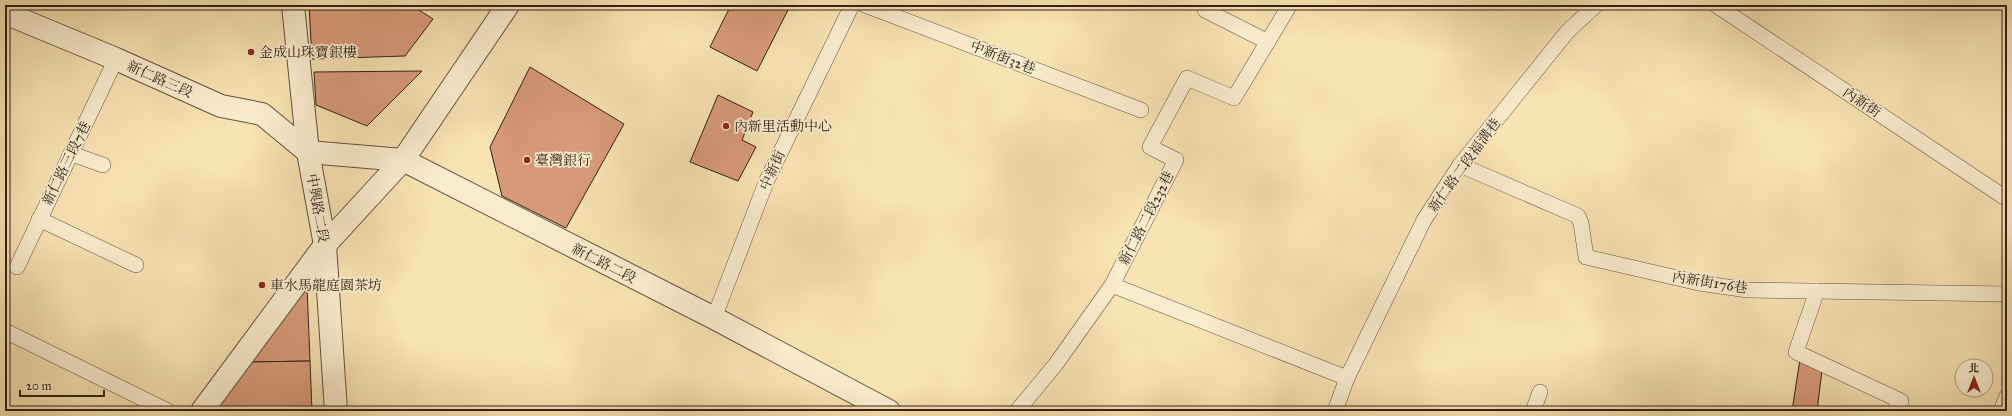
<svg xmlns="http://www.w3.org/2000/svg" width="2012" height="416" font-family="'IM FELL Great Primer','Noto Serif TC',serif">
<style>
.building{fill:#d99a7a;stroke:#312117}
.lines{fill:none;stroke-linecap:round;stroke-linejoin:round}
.service-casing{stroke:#63523e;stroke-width:16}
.minor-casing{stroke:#63523e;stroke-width:24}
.tertiary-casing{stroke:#63523e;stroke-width:24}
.service{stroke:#faedce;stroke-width:15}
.minor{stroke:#faedce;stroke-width:22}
.tertiary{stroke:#faedce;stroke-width:22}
.poi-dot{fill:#8f2418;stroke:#faedce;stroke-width:1.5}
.labels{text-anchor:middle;stroke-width:3.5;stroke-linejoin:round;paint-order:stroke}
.poi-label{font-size:14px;fill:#312117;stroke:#faedce;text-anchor:start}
.street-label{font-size:14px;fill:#312117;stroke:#faedce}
</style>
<rect width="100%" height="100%" fill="#f8e3b3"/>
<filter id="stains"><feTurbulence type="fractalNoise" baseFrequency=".005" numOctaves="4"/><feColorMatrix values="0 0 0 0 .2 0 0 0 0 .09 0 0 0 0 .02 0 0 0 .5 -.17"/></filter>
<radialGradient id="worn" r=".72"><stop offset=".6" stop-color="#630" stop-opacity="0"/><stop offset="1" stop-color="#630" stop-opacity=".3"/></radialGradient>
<g class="building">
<path d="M309,5H411L433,19L405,56L312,59Z"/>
<path d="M731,5L790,6L757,71L710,47Z"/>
<path d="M530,67L624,124L566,228L502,196L490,147Z"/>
<path d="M422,71L367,126L316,105L314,72Z"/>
<path d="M718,95L753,112L742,140L756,147L738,181L690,162Z"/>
<path d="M307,286L310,361L252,362Z"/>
<path d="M1800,359L1822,370L1817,411H1792Z"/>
<path d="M310,361L312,411H216L252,362Z"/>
</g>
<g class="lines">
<g class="service-casing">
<g id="service">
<path d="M865,5L1141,110"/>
<path d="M1716,5L2007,199"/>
<path d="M1205,10L1268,42"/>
<path d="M72,154L103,165"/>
<path d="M1460,165L1578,216L1581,223L1586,257L1699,283L1748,290L2007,294"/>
<path d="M39,219L136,265"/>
<path d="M17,267L116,59"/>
<path d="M1112,285L1347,378"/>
<path d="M1817,291L1796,352L1901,401L1894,411"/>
<path d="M714,318L767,180L852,5"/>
<path d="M5,331L168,411"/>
<path d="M1017,411L1056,364L1112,285L1176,160L1150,147L1187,78L1234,98L1288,8"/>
<path d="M1335,411L1347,378L1424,220L1460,165L1567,32L1596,5"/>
<path d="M1533,411L1540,392"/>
<path d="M2001,411L2007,396"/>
</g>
</g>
<g class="minor-casing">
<g id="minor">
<path d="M5,13L116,59L221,106L262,114L308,152"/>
<path d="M202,411L325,245L403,160L508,5"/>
</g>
</g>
<g class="tertiary-casing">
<g id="tertiary">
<path d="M293,5L308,152L325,245L336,411"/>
<path d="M308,152L403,160L714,318L889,411"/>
</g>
</g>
<use href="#service" class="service"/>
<use href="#minor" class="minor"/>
<use href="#tertiary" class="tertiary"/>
</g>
<g class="poi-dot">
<circle cx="251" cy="52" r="4"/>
<circle cx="726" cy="126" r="4"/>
<circle cx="527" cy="160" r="4"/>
<circle cx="262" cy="285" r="4"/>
</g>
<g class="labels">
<g class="poi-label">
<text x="259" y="57">金成山珠寶銀樓</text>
<text x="734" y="131">內新里活動中心</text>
<text x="535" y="165">臺灣銀行</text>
<text x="270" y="290">車水馬龍庭園茶坊</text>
</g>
<g class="street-label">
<text transform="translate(1003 57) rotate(21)" y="5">中新街32巷</text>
<text transform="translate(160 79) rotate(24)" y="5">新仁路三段</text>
<text transform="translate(1862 102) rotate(34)" y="5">內新街</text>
<text transform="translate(66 163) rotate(-64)" y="5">新仁路三段7巷</text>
<text transform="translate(1464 165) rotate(-54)" y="5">新仁路二段福溝巷</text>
<text transform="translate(772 170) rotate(-66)" y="5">中新街</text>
<text transform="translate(318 208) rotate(80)" y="5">中興路二段</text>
<text transform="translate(1146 218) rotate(-63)" y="5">新仁路二段232巷</text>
<text transform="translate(604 263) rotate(27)" y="5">新仁路二段</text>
<text transform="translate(1710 282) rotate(9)" y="5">內新街176巷</text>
</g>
</g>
<rect width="2012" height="416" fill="none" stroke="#f8e3b3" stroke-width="20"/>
<rect x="6" y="6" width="2000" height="404" fill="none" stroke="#312117" stroke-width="2"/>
<rect x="10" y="10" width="1992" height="396" fill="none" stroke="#312117"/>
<g transform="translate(1974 378)"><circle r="19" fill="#faedce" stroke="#aa9b85"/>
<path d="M0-3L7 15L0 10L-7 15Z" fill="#8f2418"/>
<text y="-6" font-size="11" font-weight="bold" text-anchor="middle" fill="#312117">北</text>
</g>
<path d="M20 390v6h84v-6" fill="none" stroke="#312117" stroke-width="2"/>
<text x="26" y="390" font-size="12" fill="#312117" stroke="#faedce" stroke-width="3" paint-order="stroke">20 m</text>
<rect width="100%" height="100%" filter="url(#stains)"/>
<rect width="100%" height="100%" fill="url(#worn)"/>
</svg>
